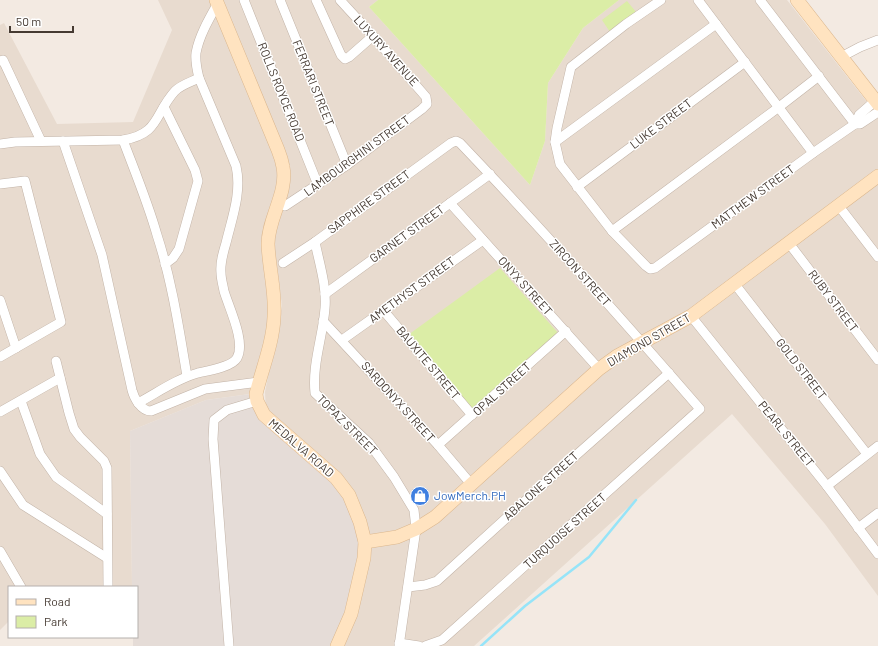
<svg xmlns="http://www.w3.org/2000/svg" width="878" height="646" font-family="Barlow,sans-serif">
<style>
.residential{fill:#e8dbcf}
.industrial{fill:#e5dcd7}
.green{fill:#dbeda6}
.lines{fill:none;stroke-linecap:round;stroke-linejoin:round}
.stream{stroke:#96e4f8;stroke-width:2.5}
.street-casing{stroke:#c2b3a7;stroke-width:10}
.secondary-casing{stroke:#dbb78e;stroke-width:14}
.street{stroke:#fff;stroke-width:9}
.secondary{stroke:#ffe3c0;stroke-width:13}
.labels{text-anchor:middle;stroke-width:3;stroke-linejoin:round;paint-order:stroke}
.street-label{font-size:12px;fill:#453a32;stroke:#fff}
.shop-label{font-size:12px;fill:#366cbe;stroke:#fff;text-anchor:start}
</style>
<rect width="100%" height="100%" fill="#f3eae2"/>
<g class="residential">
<path d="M158,0H212L275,153L280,183L266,226L271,291L269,329L250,394L206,400L130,431L132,587H9V621L0,630V25L4,23L57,124L133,122L172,30Z"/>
<path d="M222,0H378L369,7L530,185L545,141L548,83L583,28L619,0H787L878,116V596L825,524L732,414L474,646H343L355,617L365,584L370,544L266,411L265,392L282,306L277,267L272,242L289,184Z"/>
</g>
<path class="industrial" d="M250,394L257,415L264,424L330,479L346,498L360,535L361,548L346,617L331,646H133V637H137V587H132L130,431L206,400Z"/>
<g class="green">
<path d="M378,0H619L583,28L548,83L545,141L530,185L369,7Z"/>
<path d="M627,1L636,12L610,32L602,20Z"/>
<path d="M500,268L559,334L473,411L408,335Z"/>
</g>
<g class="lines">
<path class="stream" d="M481,646L525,606L589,557L636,500"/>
<g class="street-casing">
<g id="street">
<path d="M244,0L318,185"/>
<path d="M280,0L347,165"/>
<path d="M316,0L341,55L345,59L349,57L373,36"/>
<path d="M661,0L626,24L571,67L557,128L555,142L560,164L612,231L646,266L650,269L655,268L813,153L855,124H860L878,112"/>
<path d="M698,0L813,153"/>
<path d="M760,0L855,124"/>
<path d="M841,57L860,47L878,40"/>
<path d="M0,61L3,60L41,141"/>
<path d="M164,107L195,170L198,181L179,249L173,258L165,264"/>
<path d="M855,124L859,115L875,101"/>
<path d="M123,140C135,172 148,203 157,235C172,281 179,329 187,376"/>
<path d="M63,141L102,255L132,390C134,398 141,411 151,411L205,389L259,382"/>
<path d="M555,142L716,24"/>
<path d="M0,144L15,142L123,140C160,134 154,114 175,91C181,85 191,82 199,78"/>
<path d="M0,184L25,181L61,322L0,357"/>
<path d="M577,187L745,62"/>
<path d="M450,203L599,369"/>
<path d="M838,205L878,257"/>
<path d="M285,206L347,165L422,109L427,104L426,97L373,36L340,0"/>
<path d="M612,231L779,107L819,76"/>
<path d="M315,242C319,262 327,287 325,308C323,336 312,364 315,393L369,443L394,477L414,510L416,529L399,646"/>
<path d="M788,242L878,360"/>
<path d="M283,263L315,242L451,143L456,141L460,143C543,230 622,319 700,409L442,640L425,646"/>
<path d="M734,283L867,454"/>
<path d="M325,294L490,174"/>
<path d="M0,300L16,348"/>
<path d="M383,310L472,415"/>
<path d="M691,316L827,486L878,554"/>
<path d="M323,321L438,445L471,484"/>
<path d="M342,340L483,240"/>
<path d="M56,361L69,413L74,429L80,437L104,461L107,468L108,586"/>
<path d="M21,401L40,454L56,477L107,514"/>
<path d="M138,403C157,393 176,379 198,373C207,371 232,367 237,358C246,342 229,308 224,291C223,285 221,279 221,273C220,263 223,253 226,243C232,218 242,192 236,166L199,78C197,70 195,62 196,53C199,36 209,19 218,3"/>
<path d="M0,412L60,378"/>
<path d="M438,445L566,331"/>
<path d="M0,471L23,505L107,558"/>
<path d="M827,486L878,446"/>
<path d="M858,528L878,513"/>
<path d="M0,551L21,587"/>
<path d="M408,587L425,585L437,581L547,481L669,373"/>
<path d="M399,643L419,646"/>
<path d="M229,646L213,439L214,420L227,410L257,401"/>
</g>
</g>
<g class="secondary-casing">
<g id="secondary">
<path d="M216,0L278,150C280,155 282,161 283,167C288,193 268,218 268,244C269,269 276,293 274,317C273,343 262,369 256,394L257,401L264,415L336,478L349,495L360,522L365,542L364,558L351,614L337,646"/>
<path d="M797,0L878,104"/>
<path d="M365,542L397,537L416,529L435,517L599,369L617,356L691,316L878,176"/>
</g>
</g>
<use href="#street" class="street"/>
<use href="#secondary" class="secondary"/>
</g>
<defs>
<g id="shop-disc" transform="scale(1)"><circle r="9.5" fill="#3f7fe0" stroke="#fff"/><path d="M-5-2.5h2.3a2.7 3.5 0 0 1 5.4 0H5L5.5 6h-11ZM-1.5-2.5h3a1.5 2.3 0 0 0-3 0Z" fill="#fff"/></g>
</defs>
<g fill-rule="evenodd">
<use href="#shop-disc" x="420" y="496"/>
</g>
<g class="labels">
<g class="street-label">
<text transform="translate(386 51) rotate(48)" y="4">LUXURY AVENUE</text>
<text transform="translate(313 83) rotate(68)" y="4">FERRARI STREET</text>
<text transform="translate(281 92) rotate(68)" y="4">ROLLS ROYCE ROAD</text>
<text transform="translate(661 124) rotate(-37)" y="4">LUKE STREET</text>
<text transform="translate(357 156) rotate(-36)" y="4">LAMBOURGHINI STREET</text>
<text transform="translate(753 197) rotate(-36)" y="4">MATTHEW STREET</text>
<text transform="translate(369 202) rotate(-36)" y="4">SAPPHIRE STREET</text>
<text transform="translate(407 234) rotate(-36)" y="4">GARNET STREET</text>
<text transform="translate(580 273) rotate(48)" y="4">ZIRCON STREET</text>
<text transform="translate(525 286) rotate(48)" y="4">ONYX STREET</text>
<text transform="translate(412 290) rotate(-36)" y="4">AMETHYST STREET</text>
<text transform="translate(833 301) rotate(53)" y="4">RUBY STREET</text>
<text transform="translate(649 340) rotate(-30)" y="4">DIAMOND STREET</text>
<text transform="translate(428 363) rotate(50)" y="4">BAUXITE STREET</text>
<text transform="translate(801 369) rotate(52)" y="4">GOLD STREET</text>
<text transform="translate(502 389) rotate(-42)" y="4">OPAL STREET</text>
<text transform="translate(398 402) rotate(48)" y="4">SARDONYX STREET</text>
<text transform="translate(347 425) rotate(45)" y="4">TOPAZ STREET</text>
<text transform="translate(786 434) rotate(51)" y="4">PEARL STREET</text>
<text transform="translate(301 448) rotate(41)" y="4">MEDALVA ROAD</text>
<text transform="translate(541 486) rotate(-42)" y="4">ABALONE STREET</text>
<text transform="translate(565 531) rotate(-42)" y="4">TURQUOISE STREET</text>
</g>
<g class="shop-label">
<text x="434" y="500">JowMerch.PH</text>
</g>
</g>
<rect x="8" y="586" width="130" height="52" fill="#ffffff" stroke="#b5b0ad"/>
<rect x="16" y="599" width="20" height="6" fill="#ffe3c0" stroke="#b5b0ad"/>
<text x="44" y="606" font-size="12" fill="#453a32">Road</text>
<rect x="16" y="616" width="20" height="12" fill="#dbeda6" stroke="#b5b0ad"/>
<text x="44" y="626" font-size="12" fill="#453a32">Park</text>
<path d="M10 26v6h63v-6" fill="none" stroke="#453a32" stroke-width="2"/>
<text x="16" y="26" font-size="12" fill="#453a32" stroke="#ffffff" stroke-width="3" paint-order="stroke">50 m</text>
</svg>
